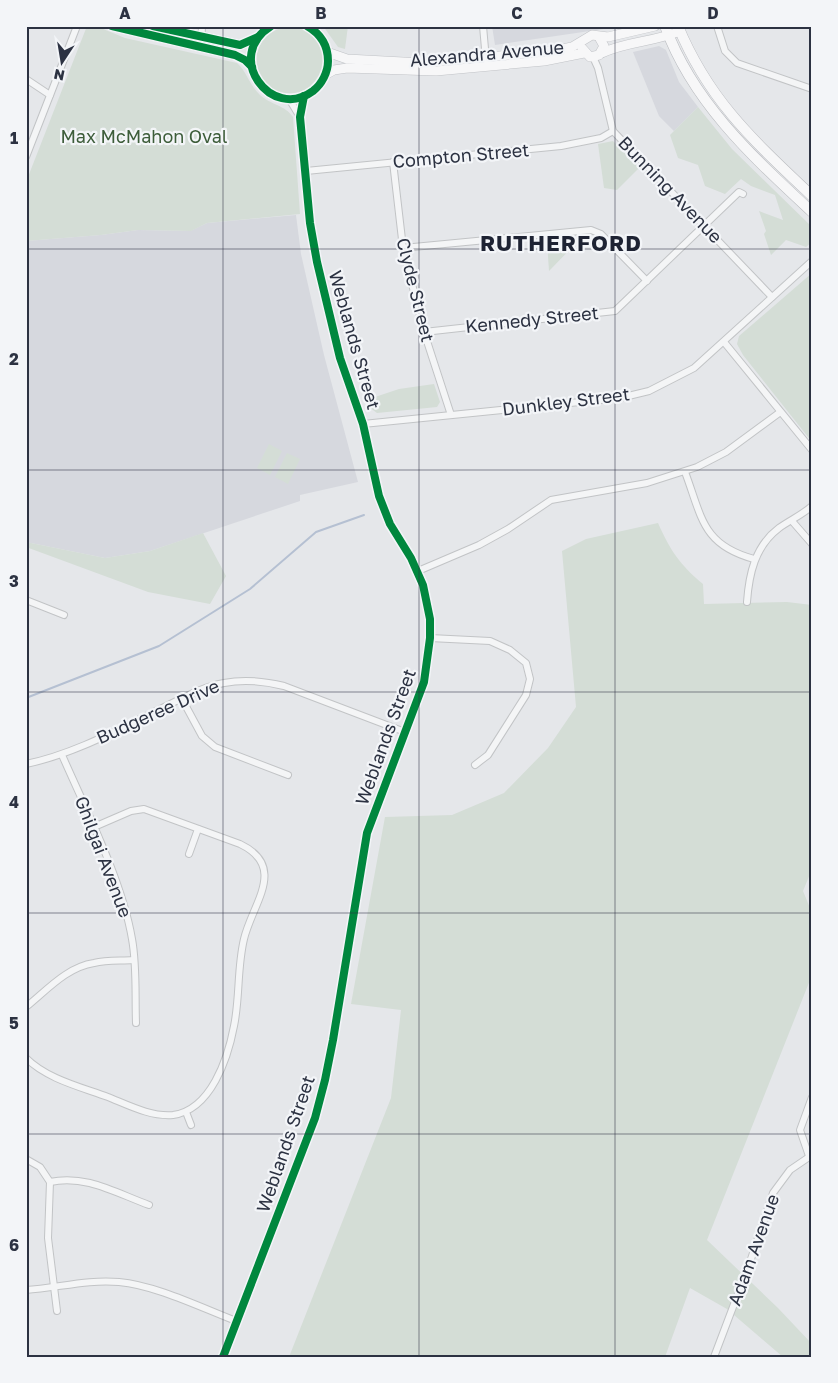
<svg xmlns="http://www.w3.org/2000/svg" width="838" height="1383" font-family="'Golos Text',sans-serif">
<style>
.built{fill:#d6d8de}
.green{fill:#d4ddd6}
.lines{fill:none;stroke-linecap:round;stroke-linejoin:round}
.stream{stroke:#b5c0d2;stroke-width:2}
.minor-casing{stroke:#c2c4c6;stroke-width:8}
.major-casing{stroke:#c1c3c7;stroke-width:10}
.highway-casing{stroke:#b8babe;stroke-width:11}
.minor{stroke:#f4f5f6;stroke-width:6}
.major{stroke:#f7f7f8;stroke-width:9}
.highway{stroke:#f7f7f8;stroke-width:10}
.cycleway-casing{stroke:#f3f5f8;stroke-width:11}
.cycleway{stroke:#00873e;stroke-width:8}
.grid{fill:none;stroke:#2c3242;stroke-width:1;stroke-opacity:0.55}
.labels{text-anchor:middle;stroke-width:4.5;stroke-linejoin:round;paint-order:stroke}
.street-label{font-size:18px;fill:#2c3242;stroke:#f3f5f8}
.park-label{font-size:18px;fill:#3d5d3a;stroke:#f3f5f8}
.district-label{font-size:22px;font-weight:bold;letter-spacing:1px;fill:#1e2333;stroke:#f3f5f8}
.neatline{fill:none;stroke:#2c3242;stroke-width:2}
.grid-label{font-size:16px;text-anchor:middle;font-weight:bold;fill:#2c3242}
</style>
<rect width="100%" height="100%" fill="#e5e7ea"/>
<g class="built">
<path d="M492,26H624L495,45Z"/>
<path d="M659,46L666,50L679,82L698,107L674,131L659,116L633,52Z"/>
<path d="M296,215L301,254L324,355L358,482L300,495V501L150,551L105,558L26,542V241L101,235L138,230L190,231L207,223Z"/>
</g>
<g class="green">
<path d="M87,26H96L125,38L237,63C247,72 250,86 260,95C271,105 285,105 293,117L300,214L207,223L191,231L138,230L101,235L26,241V182Z"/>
<path d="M323,26H348L345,49L338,47Z"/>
<circle cx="290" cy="61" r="34"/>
<path d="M698,107L732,149L812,227V242L806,247L786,240L771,255L764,234L766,231L759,211L783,220L775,195L751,186L741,179L725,194L705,186L698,165L678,158L670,135Z"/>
<path d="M613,141L639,168L617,190L604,188L598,144Z"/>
<path d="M582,237L549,271L547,241Z"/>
<path d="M812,273V442L743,355L737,344L739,336Z"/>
<path d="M434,384L440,402L437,407L377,413L369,407L366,400L399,389Z"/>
<path d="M269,444L282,451L270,475L257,468Z"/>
<path d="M287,453L300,459L288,484L275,477Z"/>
<path d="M658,523C670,550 680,565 703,584L704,604L787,602L812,605V869L803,891L812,913V975L707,1240L778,1308L812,1344V1357H783L727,1309L690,1288L665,1357H289L391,1098L401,1010L351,1004L385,817L452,815L504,793L548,748L576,707L562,551L586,539Z"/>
<path d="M203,533L226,576L210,604L148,592L26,547V542L105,558L150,551Z"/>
</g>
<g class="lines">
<path class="stream" d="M26,698L159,646L250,589L316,532L364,515"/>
<g class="minor-casing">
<g id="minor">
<path d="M483,26L486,60"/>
<path d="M717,26L725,51L737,63L812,89"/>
<path d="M201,47L202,26"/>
<path d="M593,57L598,68L613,131L772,297"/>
<path d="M26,79L50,95"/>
<path d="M289,99L300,117"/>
<path d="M26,157L77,26"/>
<path d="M393,162L403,248L424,332L451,415"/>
<path d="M306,171L561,146L601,138L613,131"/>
<path d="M403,248L591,230L601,234L647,281"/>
<path d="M424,332L615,311L739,192L743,194"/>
<path d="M724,342L812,450"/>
<path d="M363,424L620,398L649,391L694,368L812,261"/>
<path d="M685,472C702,517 702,545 754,559"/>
<path d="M792,521L812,544"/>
<path d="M418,571L479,545L508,529L551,500L647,483L697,467L726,452L779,413"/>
<path d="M26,600L64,615"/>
<path d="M747,602C749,574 755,546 779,528C790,520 802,515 812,506"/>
<path d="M430,638L490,641L510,650L526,663L530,679L526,695L488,755L475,765"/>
<path d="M182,699L202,736L215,747L288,775"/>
<path d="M62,755C86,810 122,880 132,939C137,966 135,996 136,1023"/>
<path d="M26,764C74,754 117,730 160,709C181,699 201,687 224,683C244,679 264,681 284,686L405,732"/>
<path d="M189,854L198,829"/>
<path d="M26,1007C47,990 67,967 94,963C107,960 120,961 133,960"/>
<path d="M26,1058C47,1079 81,1087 108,1097C128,1105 151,1117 173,1115C211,1110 228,1058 234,1026C240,997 237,968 244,939C252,904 288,867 240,844L144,809L131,811L94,827"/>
<path d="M186,1112L191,1125"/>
<path d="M809,1156L800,1130L812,1097"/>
<path d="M26,1159L40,1167L50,1182L48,1238L57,1311"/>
<path d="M50,1182C85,1174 116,1193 149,1205"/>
<path d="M26,1290C57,1288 88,1279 119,1282C155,1285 202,1308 236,1321"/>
<path d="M223,1357L315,1118L325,1080L333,1040L367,833L424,682L430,638V619L423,585L411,558L390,524L379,496L363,424L340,358L317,262L310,223L300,117L304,96"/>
<path d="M714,1357L750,1262L773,1193L790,1170L812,1155"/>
</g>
</g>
<g class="major-casing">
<g id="major">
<path d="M112,26L235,55L245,60L252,67"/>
<path d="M153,26L240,45L258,38"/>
<path d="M271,26C223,56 271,122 313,91C322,84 328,72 328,61C328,46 321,34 307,26"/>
<path d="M582,48L590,57L599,55L604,46L599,37"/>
<path d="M327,52L347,59L422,63L553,51L572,47L592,35L608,37L655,26"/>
<path d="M602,53C627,41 655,42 680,31"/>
<path d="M325,75L334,70L347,68L436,71L544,61L584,53"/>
</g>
</g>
<g class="highway-casing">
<g id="highway">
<path d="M665,26C693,103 754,158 812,212"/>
<path d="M678,26C709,101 754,141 812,196"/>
</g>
</g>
<use href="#minor" class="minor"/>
<use href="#major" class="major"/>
<use href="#highway" class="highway"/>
<g class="cycleway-casing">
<g id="cycleway">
<path d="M112,26L235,55L245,60L252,67"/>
<path d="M153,26L240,45L258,37"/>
<path d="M271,26C223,56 271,122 313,91C322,84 328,72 328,61C328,46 321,34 307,26"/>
<path d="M223,1357L315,1118L325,1080L333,1040L367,833L424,682L430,638V619L423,585L411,558L390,524L379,496L363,424L340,358L317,262L310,223L300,117L304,96"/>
</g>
</g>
<use href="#cycleway" class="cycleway"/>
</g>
<path class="grid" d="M223,26V1357M419,26V1357M615,26V1357M26,249H812M26,470H812M26,692H812M26,913H812M26,1134H812"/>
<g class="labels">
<g class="street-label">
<text transform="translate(487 54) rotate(-5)" y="6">Alexandra Avenue</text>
<text transform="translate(461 156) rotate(-5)" y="6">Compton Street</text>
<text transform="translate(670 190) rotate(46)" y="6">Bunning Avenue</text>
<text transform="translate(415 290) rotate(76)" y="6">Clyde Street</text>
<text transform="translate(532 320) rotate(-6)" y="6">Kennedy Street</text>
<text transform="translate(354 340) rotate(74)" y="6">Weblands Street</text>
<text transform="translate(566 402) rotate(-7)" y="6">Dunkley Street</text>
<text transform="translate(158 712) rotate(-24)" y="6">Budgeree Drive</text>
<text transform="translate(386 737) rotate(-70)" y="6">Weblands Street</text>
<text transform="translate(103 857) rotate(69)" y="6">Ghilgai Avenue</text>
<text transform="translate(286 1144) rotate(-71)" y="6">Weblands Street</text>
<text transform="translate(754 1250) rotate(-70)" y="6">Adam Avenue</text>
</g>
<g class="park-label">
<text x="144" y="143">Max McMahon Oval</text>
</g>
<g class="district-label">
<text x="561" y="251">RUTHERFORD</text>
</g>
</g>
<rect width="838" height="1383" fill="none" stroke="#f3f5f8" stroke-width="55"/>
<g transform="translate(62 62) rotate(192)" stroke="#f3f5f8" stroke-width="4" paint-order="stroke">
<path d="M0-4L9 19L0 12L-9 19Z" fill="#2c3242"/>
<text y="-8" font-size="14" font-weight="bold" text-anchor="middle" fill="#2c3242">N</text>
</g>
<rect x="28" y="28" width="782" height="1328" class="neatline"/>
<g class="grid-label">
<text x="125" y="19">A</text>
<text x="321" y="19">B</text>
<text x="517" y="19">C</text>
<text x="713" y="19">D</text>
<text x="14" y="144">1</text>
<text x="14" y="365">2</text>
<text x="14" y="587">3</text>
<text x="14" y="808">4</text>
<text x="14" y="1029">5</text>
<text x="14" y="1251">6</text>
</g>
</svg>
